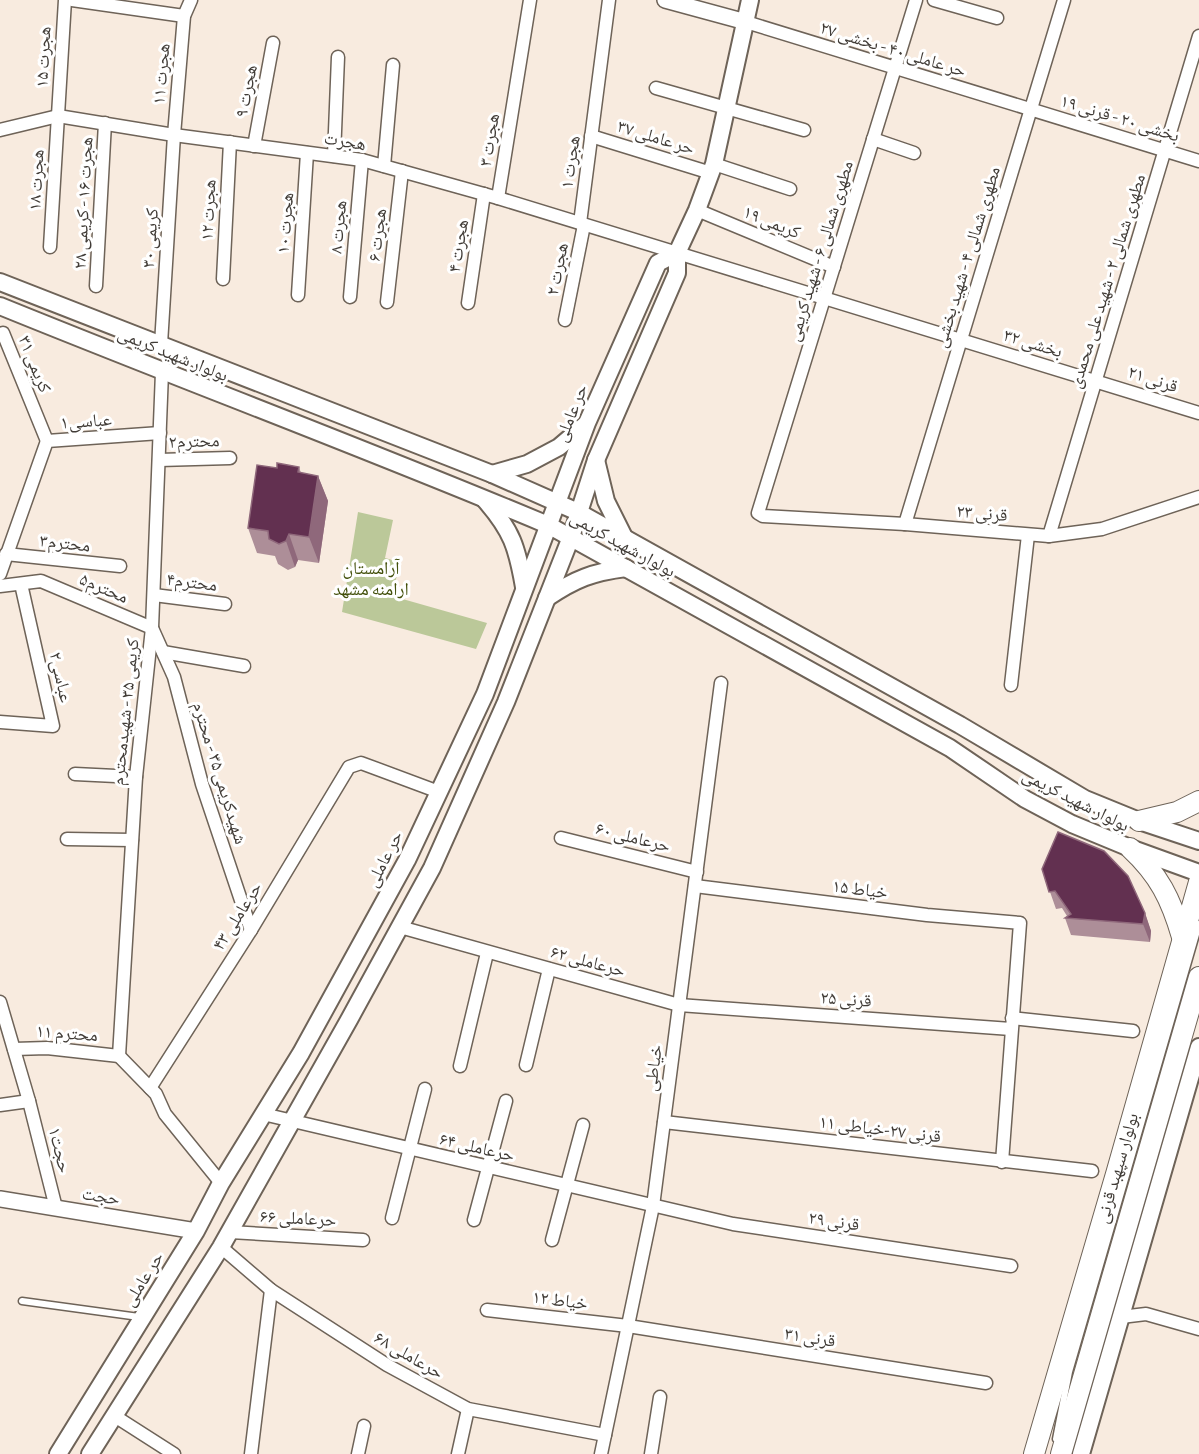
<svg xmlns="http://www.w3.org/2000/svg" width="1199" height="1454" font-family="'Alegreya Sans','Noto Naskh Arabic',sans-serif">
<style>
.green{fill:#bbc899}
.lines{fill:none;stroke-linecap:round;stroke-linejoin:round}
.service-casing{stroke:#6e6358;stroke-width:9}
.minor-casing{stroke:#6e6358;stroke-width:15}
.tertiary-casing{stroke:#6e6358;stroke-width:18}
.secondary-casing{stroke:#6e6358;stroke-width:20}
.primary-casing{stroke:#6e6358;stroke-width:22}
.service{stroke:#fff;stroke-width:6}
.minor{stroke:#fff;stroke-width:12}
.tertiary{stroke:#fff;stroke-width:15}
.secondary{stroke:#fff;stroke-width:16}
.primary{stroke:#fff;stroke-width:20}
.wall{fill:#ad8e98}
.shaded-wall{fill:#8f687b}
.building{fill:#623050;stroke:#8f687b;stroke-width:1.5}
.labels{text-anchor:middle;stroke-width:6;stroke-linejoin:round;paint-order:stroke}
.street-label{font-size:18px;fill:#413c37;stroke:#fff}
.park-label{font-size:18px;fill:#43500b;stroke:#fff}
</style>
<rect width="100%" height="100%" fill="#f8ebdf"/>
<path class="green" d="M358,512L393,520L385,558L400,562L392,596L487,623L476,649L342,612Z"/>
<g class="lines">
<g class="service-casing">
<g id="service">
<path d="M22,1301L139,1317"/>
<path d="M1056,1439L1069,1372L1199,924"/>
</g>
</g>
<g class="minor-casing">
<g id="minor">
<path d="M72,0L184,16"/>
<path d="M916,0L758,513L763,516L905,524L1049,536L1102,529L1199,497"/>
<path d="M934,0L997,18"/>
<path d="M746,22L1199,161"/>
<path d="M656,88L804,130"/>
<path d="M0,130L58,116L174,135L362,160L498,198L1199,413"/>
<path d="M591,136L711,173"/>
<path d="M873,139L914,153"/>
<path d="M254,146L273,43"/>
<path d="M334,156L338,57"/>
<path d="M714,164L790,189"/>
<path d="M384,166L393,65"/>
<path d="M498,198L530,0"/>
<path d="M697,210L834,267"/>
<path d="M580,223L609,0"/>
<path d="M50,247L65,0"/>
<path d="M223,279L230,142"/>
<path d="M96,286L105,123"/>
<path d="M298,295L307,153"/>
<path d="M350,297L362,160"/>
<path d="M387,302L402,171"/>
<path d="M468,303L484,194"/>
<path d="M565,320L584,225"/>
<path d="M3,333L47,441"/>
<path d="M161,344L174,135L184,16L191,0"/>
<path d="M159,460L230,458"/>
<path d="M905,524L1064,0"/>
<path d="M1049,536L1199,36"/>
<path d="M6,554L120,566"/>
<path d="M0,574L47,441L160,433"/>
<path d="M0,586L41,581L152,628L174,677L202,784L251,930"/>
<path d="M154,595L225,604"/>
<path d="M163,652L244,666"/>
<path d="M1011,685L1028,535"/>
<path d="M0,722L53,726L21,584"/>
<path d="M75,774L136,777"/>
<path d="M561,838L697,872"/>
<path d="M67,839L132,840"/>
<path d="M695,886L927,915L1020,923L1002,1162"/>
<path d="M400,927L679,1005L1011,1029"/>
<path d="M0,1002L29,1101L56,1208"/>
<path d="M1012,1018L1133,1031"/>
<path d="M14,1049L47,1048L119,1056"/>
<path d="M119,1056L136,777L152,628L162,372"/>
<path d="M119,1056L156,1094L165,1114L221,1183"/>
<path d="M526,1065L549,969"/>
<path d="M460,1066L487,953"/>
<path d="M150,1088L251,930L349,767L361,763L439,792"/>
<path d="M0,1105L29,1101"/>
<path d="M263,1114L733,1224L1011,1266"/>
<path d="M664,1122L1092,1171"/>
<path d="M392,1218L425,1089"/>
<path d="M474,1220L506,1101"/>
<path d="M230,1232L363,1240"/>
<path d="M552,1240L583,1125"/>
<path d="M221,1247L271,1290L387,1365L468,1409L605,1435"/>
<path d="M487,1310L628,1326L986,1383"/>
<path d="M1121,1317L1146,1314L1199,1329"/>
<path d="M113,1415L174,1454"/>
<path d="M251,1454L271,1290"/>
<path d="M358,1454L364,1426"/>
<path d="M458,1454L468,1409"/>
<path d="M601,1454L653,1206L721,683"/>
<path d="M651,1454L660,1397"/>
</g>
</g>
<g class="tertiary-casing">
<g id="tertiary">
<path d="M665,0L746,22"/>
<path d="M0,1199L196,1231"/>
</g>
</g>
<g class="secondary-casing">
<g id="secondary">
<path d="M0,282L492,474L578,512L960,725L1085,799L1139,821L1199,841"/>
<path d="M0,306C182,380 367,449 548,525L950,748L1025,799L1072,824L1130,848L1199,873"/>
<path d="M596,460L606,501L625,539"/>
<path d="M492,474L527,464L559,447L585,425"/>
<path d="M485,500C512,531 517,547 524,587"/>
<path d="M547,598C575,579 593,572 626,568"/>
<path d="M58,1454L196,1231L221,1183L301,1053L407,860L485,694L587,423L658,263L677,253"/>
<path d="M90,1454L221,1247L350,1018L432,868L506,702L571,537L596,460L677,273V253L697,210L714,164L750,0"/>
<path d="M1081,1454L1199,1047"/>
</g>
</g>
<g class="primary-casing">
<g id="primary">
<path d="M1139,821L1177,812L1199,801"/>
<path d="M1130,848C1159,875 1171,899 1182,937"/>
<path d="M1034,1454L1116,1174L1199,882"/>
<path d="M1061,1454L1199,977"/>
</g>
</g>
<use href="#service" class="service"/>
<use href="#minor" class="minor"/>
<use href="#tertiary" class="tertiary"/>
<use href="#secondary" class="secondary"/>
<use href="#primary" class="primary"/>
</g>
<g class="wall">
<path d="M299,467L301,473L318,476L328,501L319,563L298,560L295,567L288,570L278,564L275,556L257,553L248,528L277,468Z"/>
<path d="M1042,869L1145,913L1151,931L1150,942L1071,935L1065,918L1067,916L1062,908L1056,909Z"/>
</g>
<g class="shaded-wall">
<path d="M318,476L328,501L319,563L309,537Z"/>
<path d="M289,534L298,560L295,567L286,541Z"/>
<path d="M1145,913L1151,931L1150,942L1143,924Z"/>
</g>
<g class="building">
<path d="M277,463L299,467L298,472L318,476L309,537L289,534L286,541L279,544L269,539L268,531L248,528L257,465L277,468Z"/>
<path d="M1058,832L1104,851L1128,876L1145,913L1143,924L1065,918L1071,914L1055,891L1049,892L1042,869Z"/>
</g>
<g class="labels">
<g class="street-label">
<text transform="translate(893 49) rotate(17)" y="6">حر عاملی ۴۰ - بخشی ۲۷</text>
<text transform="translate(43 57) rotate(-87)" y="6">هجرت ۱۵</text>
<text transform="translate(161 74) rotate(-85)" y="6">هجرت ۱۱</text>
<text transform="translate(246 91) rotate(-79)" y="6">هجرت ۹</text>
<text transform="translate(1120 118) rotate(17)" y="6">بخشی ۲۰ - قرنی ۱۹</text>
<text transform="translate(656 137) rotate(17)" y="6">حر عاملی ۳۷</text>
<text transform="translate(489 140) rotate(-81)" y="6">هجرت ۳</text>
<text transform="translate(345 141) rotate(9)" y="6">هجرت</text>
<text transform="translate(570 162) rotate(-82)" y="6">هجرت ۱</text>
<text transform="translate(36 180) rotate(-87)" y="6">هجرت ۱۸</text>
<text transform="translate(83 203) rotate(-87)" y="6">هجرت ۱۶ - کریمی ۲۸</text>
<text transform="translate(208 210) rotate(-87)" y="6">هجرت ۱۲</text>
<text transform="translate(772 222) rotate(22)" y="6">کریمی ۱۹</text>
<text transform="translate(285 223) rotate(-86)" y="6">هجرت ۱۰</text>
<text transform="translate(338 227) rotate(-85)" y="6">هجرت ۸</text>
<text transform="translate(377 235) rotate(-83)" y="6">هجرت ۶</text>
<text transform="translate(150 238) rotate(-86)" y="6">کریمی ۳۰</text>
<text transform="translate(458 246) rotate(-81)" y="6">هجرت ۴</text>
<text transform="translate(820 251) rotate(-73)" y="6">مطهری شمالی ۶ - شهید کریمی</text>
<text transform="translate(967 257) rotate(-73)" y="6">مطهری شمالی ۴ - شهید بخشی</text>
<text transform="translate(557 269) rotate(-79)" y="6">هجرت ۲</text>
<text transform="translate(1107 281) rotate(-73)" y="6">مطهری شمالی ۲ - شهید علی محمدی</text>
<text transform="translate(1033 343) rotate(17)" y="6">بخشی ۳۲</text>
<text transform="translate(173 354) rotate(22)" y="6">بولوار شهید کریمی</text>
<text transform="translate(35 364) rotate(68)" y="6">کریمی ۳۱</text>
<text transform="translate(1153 379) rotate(18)" y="6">قرنی ۲۱</text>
<text transform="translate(571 413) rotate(-68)" y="6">حر عاملی</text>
<text transform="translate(86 421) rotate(-4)" y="6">عباسی۱</text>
<text transform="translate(194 441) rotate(-2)" y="6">محترم۲</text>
<text transform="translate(982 513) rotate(5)" y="6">قرنی ۲۳</text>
<text transform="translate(65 543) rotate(6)" y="6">محترم۳</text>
<text transform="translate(623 544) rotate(29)" y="6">بولوار شهید کریمی</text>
<text transform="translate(192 582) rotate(7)" y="6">محترم۴</text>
<text transform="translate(104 588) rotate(23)" y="6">محترم۵</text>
<text transform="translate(61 677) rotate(77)" y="6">عباسی۲</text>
<text transform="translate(125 712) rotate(-84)" y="6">کریمی ۳۵ - شهیدمحترم</text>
<text transform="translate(220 773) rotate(73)" y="6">شهیدکریمی ۳۵ - محترم</text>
<text transform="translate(1076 800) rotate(27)" y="6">بولوار شهید کریمی</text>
<text transform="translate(633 837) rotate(14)" y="6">حرعاملی ۶۰</text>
<text transform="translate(384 859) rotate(-63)" y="6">حر عاملی</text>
<text transform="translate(860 889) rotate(7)" y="6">خیاط ۱۵</text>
<text transform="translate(237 916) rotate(-58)" y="6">حرعاملی ۴۳</text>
<text transform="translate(588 961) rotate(15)" y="6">حرعاملی ۶۲</text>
<text transform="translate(846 999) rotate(4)" y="6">قرنی ۲۵</text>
<text transform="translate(67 1033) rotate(4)" y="6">محترم ۱۱</text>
<text transform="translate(653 1068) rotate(-82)" y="6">خیاطی</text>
<text transform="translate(880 1129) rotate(7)" y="6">قرنی ۲۷-خیاطی ۱۱</text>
<text transform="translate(477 1147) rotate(13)" y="6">حرعاملی ۶۴</text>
<text transform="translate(60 1150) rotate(76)" y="6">حجت۱</text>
<text transform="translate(1117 1168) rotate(-74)" y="6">بولوار سپهبد قرنی</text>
<text transform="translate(101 1196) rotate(9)" y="6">حجت</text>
<text transform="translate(298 1218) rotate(3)" y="6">حرعاملی ۶۶</text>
<text transform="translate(834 1221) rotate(8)" y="6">قرنی ۲۹</text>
<text transform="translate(143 1279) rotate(-58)" y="6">حر عاملی</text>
<text transform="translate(560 1300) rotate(7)" y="6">خیاط ۱۲</text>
<text transform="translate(810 1337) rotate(9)" y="6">قرنی ۳۱</text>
<text transform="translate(409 1355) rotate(30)" y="6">حرعاملی ۶۸</text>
</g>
<g class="park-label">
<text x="371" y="574">آرامستان<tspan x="371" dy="21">ارامنه مشهد</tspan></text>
</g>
</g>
</svg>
